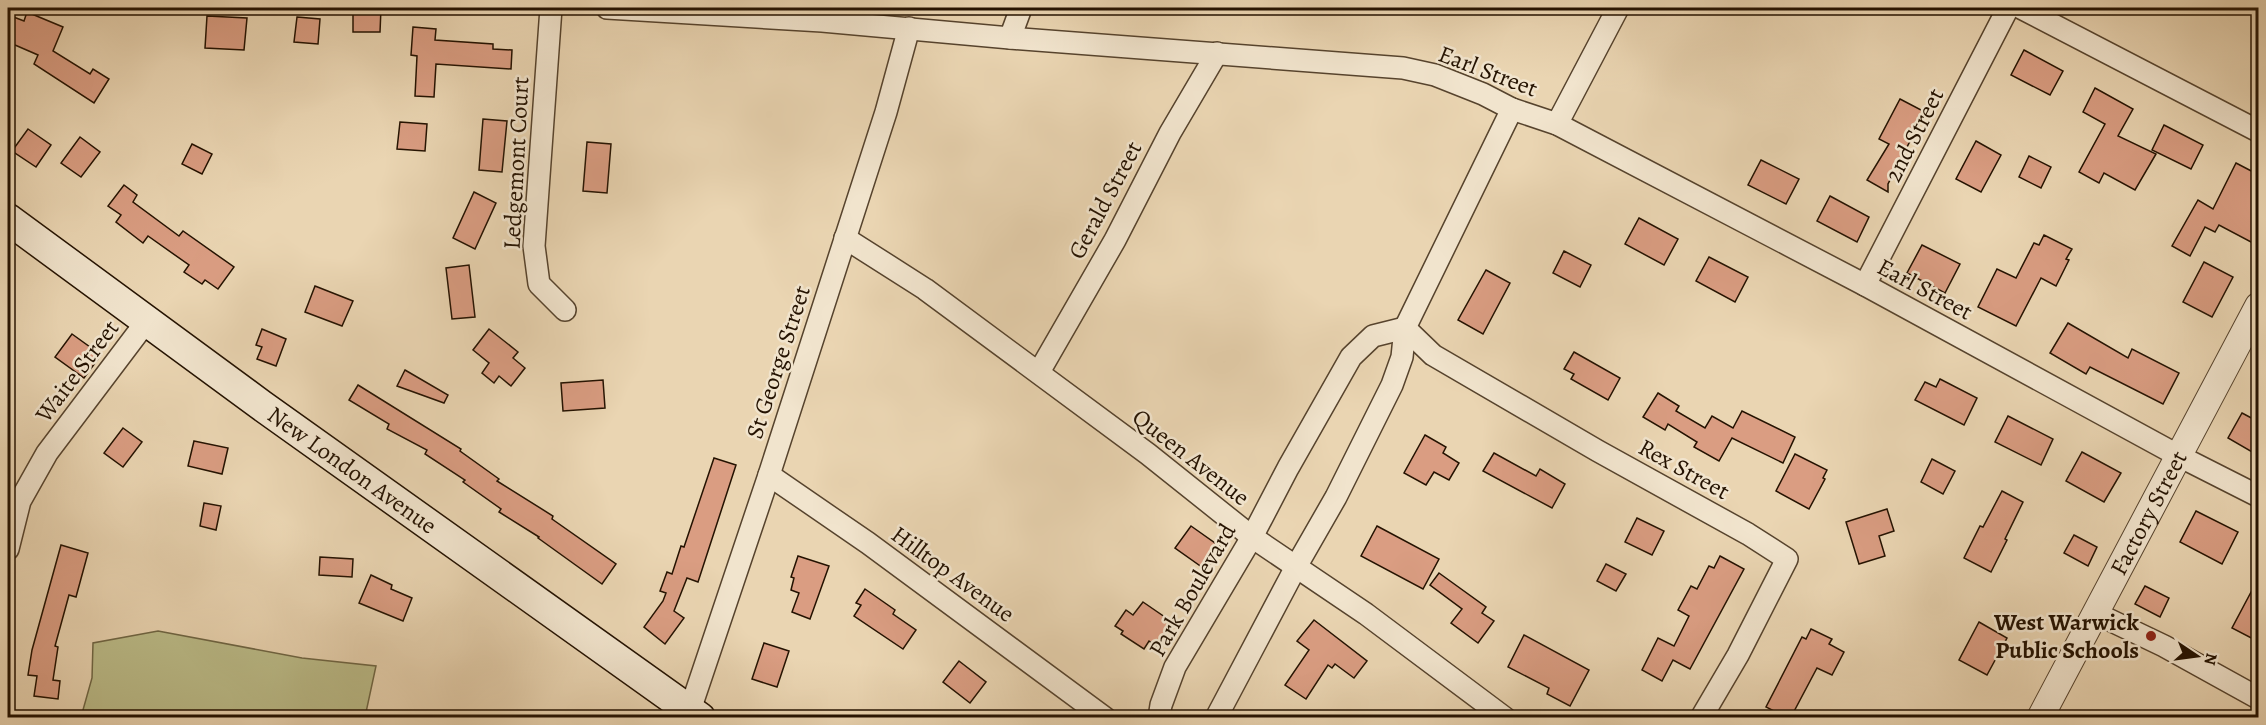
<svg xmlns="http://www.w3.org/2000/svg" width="2266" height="725" font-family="Alegreya,serif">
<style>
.green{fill:#bbbc89;stroke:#706745;stroke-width:1.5}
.building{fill:#da9d82;stroke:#241201;stroke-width:1.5}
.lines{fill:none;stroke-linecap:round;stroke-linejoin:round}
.minor-casing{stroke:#56432d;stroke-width:24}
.tertiary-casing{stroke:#56432d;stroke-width:28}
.secondary-casing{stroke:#241201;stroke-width:33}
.minor{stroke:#f1e4cd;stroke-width:21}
.tertiary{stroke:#f1e4cd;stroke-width:26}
.secondary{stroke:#f1e4cd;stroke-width:30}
.poi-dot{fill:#8f2418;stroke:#f1e4cd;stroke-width:2}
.labels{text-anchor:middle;stroke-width:5;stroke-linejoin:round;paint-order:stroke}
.street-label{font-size:24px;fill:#241201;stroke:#f1e4cd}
.poi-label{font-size:24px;font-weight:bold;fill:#241201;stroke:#f1e4cd;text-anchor:end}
</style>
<rect width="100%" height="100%" fill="#ead5b2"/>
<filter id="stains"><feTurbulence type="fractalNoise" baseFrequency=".00333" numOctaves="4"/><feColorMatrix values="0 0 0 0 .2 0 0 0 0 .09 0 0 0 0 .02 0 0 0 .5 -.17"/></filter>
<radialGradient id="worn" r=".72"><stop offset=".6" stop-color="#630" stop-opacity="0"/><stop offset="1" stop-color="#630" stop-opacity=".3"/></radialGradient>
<path class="green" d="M158,631L302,658L376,666L365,717H81L92,678L93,643Z"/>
<g class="building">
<path d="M353,8H381L380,32H353Z"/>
<path d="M27,12L63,27L53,51L90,74L93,69L109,79L94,103L34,64L38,55L8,42V24L11,16L24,21Z"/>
<path d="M207,16L247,18L244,50L205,48Z"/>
<path d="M297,17L320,19L318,44L294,42Z"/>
<path d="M413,27L436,29L435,40L493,44V49L512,50L511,69L436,64L434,97L415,96L417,56L411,55Z"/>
<path d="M2024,50L2063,71L2050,95L2011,75Z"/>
<path d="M2095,88L2133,109L2118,136L2156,154L2135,190L2104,173L2099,183L2079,172L2105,124L2083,112Z"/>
<path d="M1900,99L1925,112L1888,184V192L1867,180L1889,144L1879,139Z"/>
<path d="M483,119L507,121L502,172L479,170Z"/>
<path d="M400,122L427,124L425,151L397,149Z"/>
<path d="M2164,125L2203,145L2191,169L2152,150Z"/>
<path d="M28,129L51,145L36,167L12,151Z"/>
<path d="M80,137L100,152L81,177L61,163Z"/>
<path d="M1976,141L2001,155L1981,192L1956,179Z"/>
<path d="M587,142L611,144L607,193L583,191Z"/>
<path d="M192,144L212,154L202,174L182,164Z"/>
<path d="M2029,156L2051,167L2041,188L2019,177Z"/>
<path d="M1761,160L1799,179L1786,204L1748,185Z"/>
<path d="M2236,163L2259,175V228L2251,242L2219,225L2215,232L2205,227L2190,256L2172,246L2198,200L2213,209Z"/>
<path d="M124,185L137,195L133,202L179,236L183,231L234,267L218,289L205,280L202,284L184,272L189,265L148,236L143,243L116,222L121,215L108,206Z"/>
<path d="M474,192L496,203L475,249L453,238Z"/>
<path d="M1830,196L1869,217L1857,242L1817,221Z"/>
<path d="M1639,218L1678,239L1664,265L1625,244Z"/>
<path d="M2044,235L2072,249L2066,259L2069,260L2056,286L2041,278L2016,326L1978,307L1997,269L2016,278L2034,243L2039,245Z"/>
<path d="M1922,245L1960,264L1945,293L1907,273Z"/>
<path d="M1564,251L1591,265L1580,287L1553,273Z"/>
<path d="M1709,257L1748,277L1735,302L1696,281Z"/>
<path d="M2204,262L2233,277L2212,317L2183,302Z"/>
<path d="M469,265L475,317L452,319L446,268Z"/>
<path d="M1486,270L1510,283L1483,334L1458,320Z"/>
<path d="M315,286L353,301L342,326L305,312Z"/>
<path d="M2068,323L2128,358L2132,349L2179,373L2163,404L2090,367L2086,374L2050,353Z"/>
<path d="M262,329L286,339L276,366L257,359L262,347L256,345Z"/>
<path d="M489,329L518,352L513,358L525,368L511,386L499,376L494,383L482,373L489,363L473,350Z"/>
<path d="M72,334L101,355L84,378L55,357Z"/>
<path d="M1574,352L1620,378L1608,400L1571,379L1574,374L1564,369Z"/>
<path d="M405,370L448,395L444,403L397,386Z"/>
<path d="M1940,379L1977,398L1964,425L1915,400L1925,382L1936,387Z"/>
<path d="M603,380L605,408L563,411L561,383Z"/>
<path d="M358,385L461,449L460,451L499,479L497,481L553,516L552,519L616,564L602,584L538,538L539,537L499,512L501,509L463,482L465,480L425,454L427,450L387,429L389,424L349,400Z"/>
<path d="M1658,393L1679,406L1676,411L1705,428L1712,416L1733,428L1742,411L1795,437L1783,463L1732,438L1719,461L1694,447L1697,442L1668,424L1665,430L1643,417Z"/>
<path d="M2242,413L2259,422V456L2228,438Z"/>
<path d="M2008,416L2053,439L2041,465L1995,442Z"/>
<path d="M123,428L142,442L123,467L104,453Z"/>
<path d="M1425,435L1446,447L1443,453L1459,463L1449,480L1434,472L1426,485L1404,473Z"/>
<path d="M194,441L228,448L222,474L188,466Z"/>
<path d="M2082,452L2121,473L2104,502L2066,481Z"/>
<path d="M1494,453L1536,476L1540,469L1565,484L1552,508L1483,471Z"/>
<path d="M1795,454L1827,470L1823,478L1825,479L1809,509L1776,491Z"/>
<path d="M714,458L736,465L698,582L687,578L674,611L684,618L665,644L644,627L663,601L666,593L660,591L667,572L672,574L681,546L684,547Z"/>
<path d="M1932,459L1955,471L1943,494L1921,482Z"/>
<path d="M2002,491L2023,502L2005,539L2007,540L1991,572L1964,558L1980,526L1983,527Z"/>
<path d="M204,503L221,506L216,530L200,526Z"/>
<path d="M1887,509L1894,531L1879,536L1885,556L1859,564L1846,522Z"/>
<path d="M2196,511L2238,532L2222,564L2180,542Z"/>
<path d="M1637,518L1664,531L1652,555L1625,542Z"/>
<path d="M1191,526L1222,548L1206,570L1175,548Z"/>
<path d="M1377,526L1439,559L1423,589L1361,556Z"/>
<path d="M2074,535L2097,547L2088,566L2064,553Z"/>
<path d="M61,545L88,553L76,597L69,595L55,646L58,647L53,680L60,681L58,699L34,696L37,676L28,675L32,650Z"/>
<path d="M798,556L829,566L810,619L792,612L799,593L791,590L794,578L791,577Z"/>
<path d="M1720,556L1744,569L1690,669L1673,660L1662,681L1642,670L1658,638L1674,646L1689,616L1678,610L1691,586L1697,589L1709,566L1714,568Z"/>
<path d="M320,557L353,559L352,577L319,575Z"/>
<path d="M1606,564L1626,574L1616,591L1597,581Z"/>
<path d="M1439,573L1486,607L1482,613L1494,621L1478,643L1451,623L1462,609L1430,585Z"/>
<path d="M371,575L392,585L391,589L412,598L403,621L359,603Z"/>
<path d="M2259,577V642L2232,628Z"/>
<path d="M2145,586L2169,598L2160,617L2135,604Z"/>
<path d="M865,589L895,610L893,614L916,630L903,649L854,616L861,605L856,603Z"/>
<path d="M1143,602L1172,622L1156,646L1149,641L1144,649L1121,634L1123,631L1115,626L1126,610L1133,615Z"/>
<path d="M1314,620L1367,661L1354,678L1335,664L1332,668L1328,665L1306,699L1285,685L1309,650L1297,641Z"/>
<path d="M1979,622L2007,638L1987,675L1959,660Z"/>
<path d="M1811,629L1832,639L1829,644L1844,652L1832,675L1817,668L1791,717H1786L1766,707L1802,637L1806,639Z"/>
<path d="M1524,635L1589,670L1570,706L1547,694L1549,688L1508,667Z"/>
<path d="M764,643L789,651L777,687L752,679Z"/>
<path d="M959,661L986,682L970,703L943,682Z"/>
</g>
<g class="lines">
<g class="minor-casing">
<g id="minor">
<path d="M551,8L534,246L539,284L565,310"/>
<path d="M607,8L822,21L1010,38L1403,68L1435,75L1483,94L1512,109L1557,124L1865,285L2179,456L2258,496"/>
<path d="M2021,8L2258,131"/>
<path d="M1010,38L1021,8"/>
<path d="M1557,124L1618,8"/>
<path d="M845,238L925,289L1148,454L1252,537L1366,614L1505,718"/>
<path d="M1865,285L2008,8"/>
<path d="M1405,328L1433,355L1598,451L1748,534L1787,559L1738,655L1701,718"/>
<path d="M1039,372L1115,240L1170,133L1217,53"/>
<path d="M769,475L868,543L1105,718"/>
<path d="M8,549L20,501L47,453L146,322"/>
<path d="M2095,613L2164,646L2258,698"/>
<path d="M690,710L769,475L886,112L909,28"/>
<path d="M1159,718L1161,705L1175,667L1252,537L1288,468L1351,357L1373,336L1405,328"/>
<path d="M1216,718L1297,565L1336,497L1392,385L1402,357L1405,328L1512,109"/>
</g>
</g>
<g class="tertiary-casing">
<g id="tertiary">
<path id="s1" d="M2040,718L2258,306"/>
</g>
</g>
<g class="secondary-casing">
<g id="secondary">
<path id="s2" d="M8,219L261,405L700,718"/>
</g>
</g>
<use href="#minor" class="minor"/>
<use href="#tertiary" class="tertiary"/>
<use href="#secondary" class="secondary"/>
</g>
<circle class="poi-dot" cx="2151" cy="636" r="6"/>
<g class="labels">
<g class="street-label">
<text transform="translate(1488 71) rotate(21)" y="8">Earl Street</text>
<text transform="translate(1914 135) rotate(-63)" y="8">2nd Street</text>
<text transform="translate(516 163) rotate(-87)" y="8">Ledgemont Court</text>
<text transform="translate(1105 200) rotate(-62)" y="8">Gerald Street</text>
<text transform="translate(1925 289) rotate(28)" y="8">Earl Street</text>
<text transform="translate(778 362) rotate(-72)" y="8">St George Street</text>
<text transform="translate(77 371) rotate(-53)" y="8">Waite Street</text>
<text transform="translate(1191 457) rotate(38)" y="8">Queen Avenue</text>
<text transform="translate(1684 469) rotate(29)" y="8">Rex Street</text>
<text dy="8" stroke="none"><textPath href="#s2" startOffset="426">New London Avenue</textPath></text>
<text dy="8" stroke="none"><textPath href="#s1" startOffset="232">Factory Street</textPath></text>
<text transform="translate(953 574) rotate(36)" y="8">Hilltop Avenue</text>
<text transform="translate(1192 590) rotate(-60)" y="8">Park Boulevard</text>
</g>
<g class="poi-label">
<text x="2139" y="630">West Warwick<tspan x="2139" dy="28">Public Schools</tspan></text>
</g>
</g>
<rect width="2266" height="725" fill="none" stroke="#ead5b2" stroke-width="30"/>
<rect x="9" y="9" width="2248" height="707" fill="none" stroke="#241201" stroke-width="3"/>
<rect x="15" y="15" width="2236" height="695" fill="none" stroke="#241201" stroke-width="1.5"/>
<g transform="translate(2197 656) rotate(103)" stroke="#f1e4cd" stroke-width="4.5" paint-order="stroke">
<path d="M0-4.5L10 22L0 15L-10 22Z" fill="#241201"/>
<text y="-9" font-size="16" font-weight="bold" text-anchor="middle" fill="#241201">N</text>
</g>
<rect width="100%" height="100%" filter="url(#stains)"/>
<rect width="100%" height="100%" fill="url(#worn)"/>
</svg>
